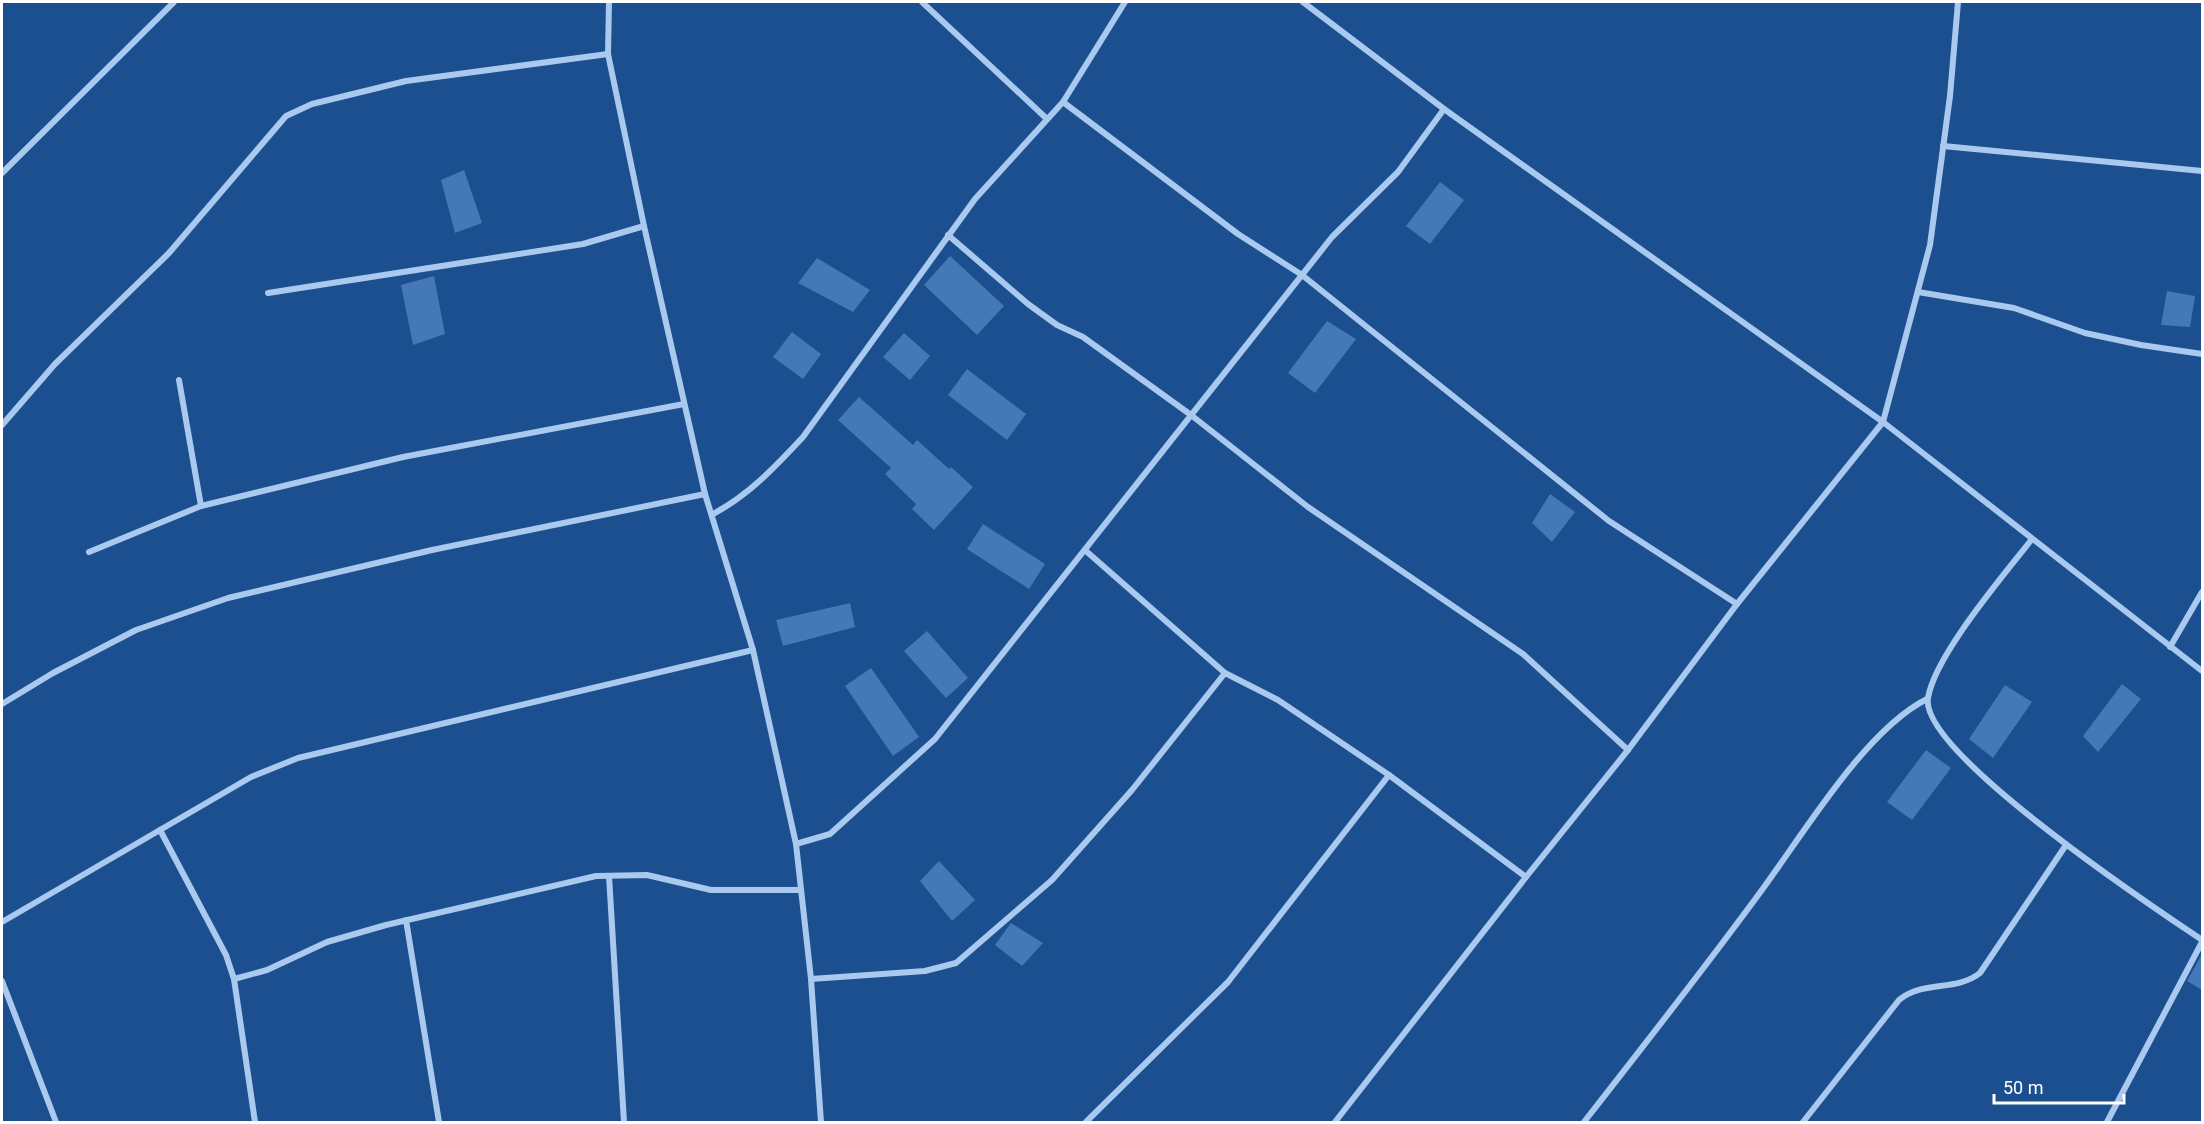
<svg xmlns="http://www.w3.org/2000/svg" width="2204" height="1124" font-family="Roboto,sans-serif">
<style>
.building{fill:#4478b7}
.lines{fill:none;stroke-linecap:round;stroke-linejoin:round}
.street{stroke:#a9c9ee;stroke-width:6}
</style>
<rect width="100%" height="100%" fill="#1b4f8f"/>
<g class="building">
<path d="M464,170L482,223L455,233L441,180Z"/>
<path d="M1440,182L1464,200L1430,244L1406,226Z"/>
<path d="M950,256L1004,306L977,335L924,285Z"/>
<path d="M817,258L870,290L853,312L798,283Z"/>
<path d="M434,276L445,334L413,345L401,285Z"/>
<path d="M2167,291L2195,296L2190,327L2161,325Z"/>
<path d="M1327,321L1356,339L1315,393L1288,373Z"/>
<path d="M792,332L821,354L803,379L773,357Z"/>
<path d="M904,333L930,356L910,380L883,357Z"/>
<path d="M967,369L1026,414L1007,440L948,395Z"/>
<path d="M859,397L913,445L917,440L949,469L951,467L973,487L934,530L912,509L916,504L885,474L891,468L838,420Z"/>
<path d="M1550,494L1575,512L1552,542L1532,523Z"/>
<path d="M983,524L1045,564L1029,589L967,549Z"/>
<path d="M850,603L855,627L783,646L776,620Z"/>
<path d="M927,631L968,678L946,698L904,651Z"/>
<path d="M871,668L919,737L893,756L845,686Z"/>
<path d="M2122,684L2141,699L2098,752L2083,736Z"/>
<path d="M2005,685L2032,702L1993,758L1969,739Z"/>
<path d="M1926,750L1951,768L1912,820L1887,802Z"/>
<path d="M939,861L975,900L952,921L920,881Z"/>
<path d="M1011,923L1043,943L1022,966L995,945Z"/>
<path d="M2202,954V990L2187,981Z"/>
</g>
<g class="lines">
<g class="street">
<path d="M609,2L608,54L644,226L705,494L753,650L796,844L811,979L821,1122"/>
<path d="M922,2L1047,119"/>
<path d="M1303,2L1444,109L1883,422L2202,671"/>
<path d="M1063,102L1238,234L1302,275L1609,521L1737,604"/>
<path d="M1943,146L2202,171"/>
<path d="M2,173L174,2"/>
<path d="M948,235L1028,304L1057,325L1083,337L1191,415L1308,507L1523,654L1628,750"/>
<path d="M1918,292L2014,308L2085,333L2141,345L2202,354"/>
<path d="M268,293L583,244L644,226"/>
<path d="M179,380L201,506"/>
<path d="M2,425L55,364L169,253L286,116L312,104L406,81L608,54"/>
<path d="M713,514C749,495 776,466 803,437L975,199L1063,102L1125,2"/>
<path d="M2032,539C2004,575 1935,655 1928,698C1919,752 2156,909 2202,940"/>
<path d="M1086,551L1225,673L1278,700L1389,775L1526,877"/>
<path d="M89,552L201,506L403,457L684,404"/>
<path d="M2170,647L2202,592"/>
<path d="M2,704L53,673L136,630L228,598L432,550L705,494"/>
<path d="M160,830L226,955L234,979L267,970L327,942L386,925L596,876L647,875L711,890H801"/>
<path d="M796,844L830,834L935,739L1332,237L1398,172L1444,109"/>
<path d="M609,876L624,1122"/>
<path d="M406,920L439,1122"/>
<path d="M2,922L251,777L298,758L753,650"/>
<path d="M234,979L255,1122"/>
<path d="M811,979L925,971L956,963L1052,880L1132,790L1225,673"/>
<path d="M2,981L56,1122"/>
<path d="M1086,1122L1228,982L1389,775"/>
<path d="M1335,1122L1526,877L1628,750L1737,604L1883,422L1930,245L1950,96L1958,2"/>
<path d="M1584,1122C1642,1048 1700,974 1756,898C1800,840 1863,731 1927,699"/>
<path d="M1803,1122L1899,1000C1923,980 1956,992 1980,973L2066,845"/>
<path d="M2107,1122L2202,942"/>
</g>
</g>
<rect width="2204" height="1124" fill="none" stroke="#ffffff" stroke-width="6"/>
<path d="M1994 1094v9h130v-9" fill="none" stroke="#ffffff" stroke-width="3"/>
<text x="2003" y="1094" font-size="18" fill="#ffffff" stroke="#1b4f8f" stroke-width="4.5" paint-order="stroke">50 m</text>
</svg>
